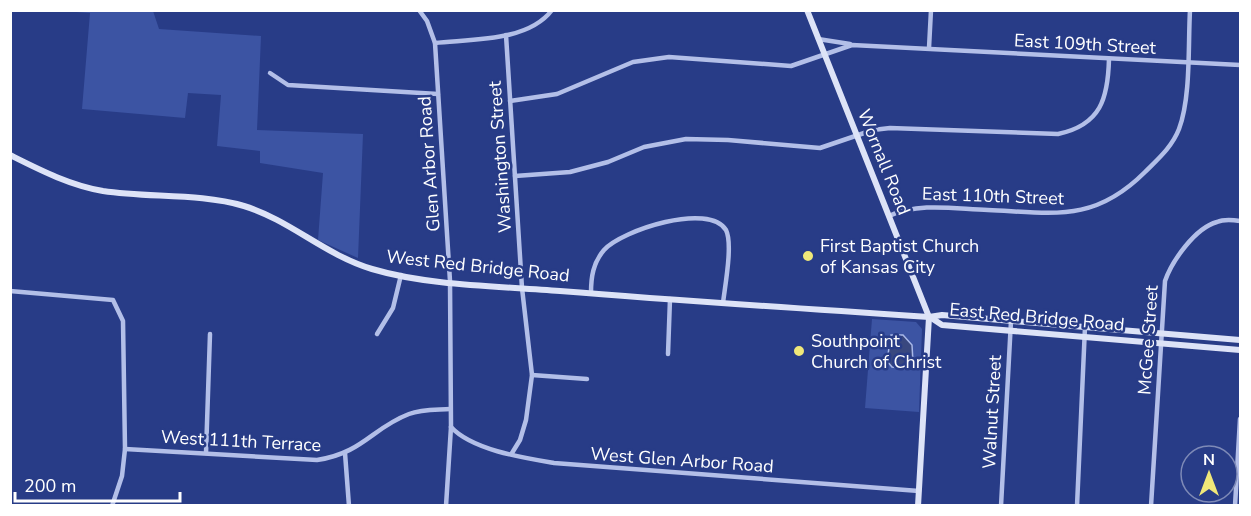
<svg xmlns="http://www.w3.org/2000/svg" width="1251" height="516" font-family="'Nunito Sans',sans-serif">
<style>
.green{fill:#3c54a3}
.water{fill:#39487f;stroke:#a8b8e9;stroke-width:1.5}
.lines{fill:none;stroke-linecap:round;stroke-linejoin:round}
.street{stroke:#b3bfe8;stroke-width:4.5}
.secondary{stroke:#dde3f7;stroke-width:6}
.poi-dot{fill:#f0e879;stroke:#283c87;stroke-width:2}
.labels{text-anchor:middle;stroke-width:5;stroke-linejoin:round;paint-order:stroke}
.street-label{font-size:18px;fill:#fff;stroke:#283c87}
.poi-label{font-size:18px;fill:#fff;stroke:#283c87;text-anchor:start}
</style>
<rect width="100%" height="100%" fill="#283c87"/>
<g class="green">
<path d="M62,11H153L159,29L261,36L257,130L363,134L358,258L318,240L323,173L260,163V151L217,146L221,95L188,93L185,118L82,109L90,13Z"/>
<path d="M872,319L916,322L922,329L919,412L865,408Z"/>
</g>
<path class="water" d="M891,335H903L912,345L913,362L907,369L892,367L887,361Z"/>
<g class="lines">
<g class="street">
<path d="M419,10L427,21L435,43L450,281L451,427L446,506"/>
<path d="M506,35L522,288L532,375L526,420L520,440L512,453"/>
<path d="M818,39L850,44"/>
<path d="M435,43C471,39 528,42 552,10"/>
<path d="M929,48L931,10"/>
<path d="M270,73L288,85L438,94"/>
<path d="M510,101L557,94L633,62L669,57L791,66L852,45L1240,65"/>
<path d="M515,176L570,172L608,162L644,147L686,139L728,140L820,148L873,130L890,128L1058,134C1101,125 1108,98 1109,59"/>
<path d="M889,216C920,202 955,209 988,210C1054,213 1094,223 1145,172C1158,159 1172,147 1179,129C1191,97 1188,45 1190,10"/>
<path d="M10,291L113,300L123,321L125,449L122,476L112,506"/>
<path d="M591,293C591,277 593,263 604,250C622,230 709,202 726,230C733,244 725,286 723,303"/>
<path d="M377,334L393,308L401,275"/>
<path d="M668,354L670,299"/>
<path d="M532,375L587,379"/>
<path d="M451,427C472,450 524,458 554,463L919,491"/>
<path d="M125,449L317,460C363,453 372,428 409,414C422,409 437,410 450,409"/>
<path d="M206,453L210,334"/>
<path d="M345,453L349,506"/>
<path d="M1001,506L1011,321"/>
<path d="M1077,506L1085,327"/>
<path d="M1151,506L1165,281C1172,261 1195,228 1217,222C1224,219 1233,220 1240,221"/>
<path d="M1235,506L1240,419"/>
</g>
<g class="secondary">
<path d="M807,10L929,317L918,506"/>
<path d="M10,155C40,170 69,185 103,191C149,198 199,193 244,206C290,220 325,255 372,269C429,286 500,286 560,291C683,301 806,309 929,317L942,315L1240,340"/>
<path d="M930,317L942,325L1240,350"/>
</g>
</g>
<g class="poi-dot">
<circle cx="808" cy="256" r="6"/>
<circle cx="799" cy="351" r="6"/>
</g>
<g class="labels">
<g class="street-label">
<text transform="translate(1085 44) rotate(3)" y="6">East 109th Street</text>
<text transform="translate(500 157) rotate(-94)" y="6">Washington Street</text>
<text transform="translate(884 162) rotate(68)" y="6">Wornall Road</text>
<text transform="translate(429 164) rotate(-94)" y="6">Glen Arbor Road</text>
<text transform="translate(993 196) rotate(2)" y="6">East 110th Street</text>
<text transform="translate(478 266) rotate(6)" y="6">West Red Bridge Road</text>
<text transform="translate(1037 317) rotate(5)" y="6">East Red Bridge Road</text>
<text transform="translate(1148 340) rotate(-86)" y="6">McGee Street</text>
<text transform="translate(992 412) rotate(-87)" y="6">Walnut Street</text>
<text transform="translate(241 441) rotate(3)" y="6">West 111th Terrace</text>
<text transform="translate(682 460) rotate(4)" y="6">West Glen Arbor Road</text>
</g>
<g class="poi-label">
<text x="820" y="252">First Baptist Church<tspan x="820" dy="21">of Kansas City</tspan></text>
<text x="811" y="347">Southpoint<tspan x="811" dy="21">Church of Christ</tspan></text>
</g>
</g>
<rect width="1251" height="516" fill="none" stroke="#ffffff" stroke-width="24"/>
<g transform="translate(1209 474)"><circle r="28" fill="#283c87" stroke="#7e8ab7" stroke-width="1.5"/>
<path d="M0-4.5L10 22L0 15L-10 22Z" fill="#f0e879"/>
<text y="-9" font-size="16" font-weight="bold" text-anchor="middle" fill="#ffffff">N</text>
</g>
<path d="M15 492v9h165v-9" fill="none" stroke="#ffffff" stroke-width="3"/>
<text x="24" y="492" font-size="18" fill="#ffffff" stroke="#283c87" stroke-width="4.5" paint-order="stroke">200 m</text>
</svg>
